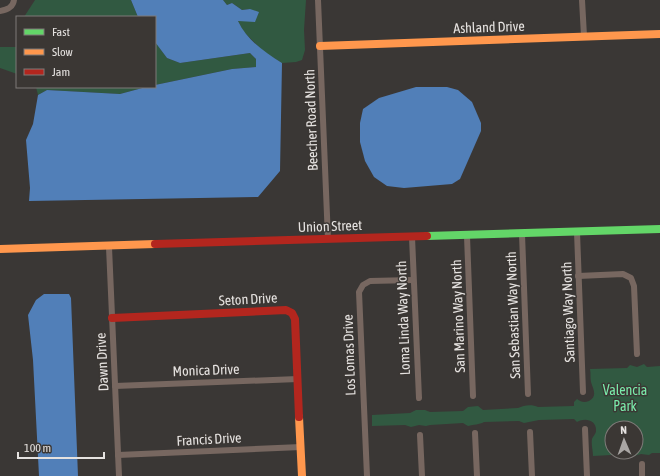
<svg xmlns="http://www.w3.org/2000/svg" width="660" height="476" font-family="'Asap Condensed',sans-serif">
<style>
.green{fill:#315941;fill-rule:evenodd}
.water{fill:#517fb8}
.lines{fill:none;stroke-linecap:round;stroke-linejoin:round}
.street{stroke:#776760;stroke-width:6}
.fast{stroke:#63d668;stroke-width:8}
.slow{stroke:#ff974d;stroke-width:8}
.jam{stroke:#b3261e;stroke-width:8}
.labels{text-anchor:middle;stroke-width:3;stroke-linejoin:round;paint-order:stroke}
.street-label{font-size:14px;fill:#e5e2e0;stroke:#3b3734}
.park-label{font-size:14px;fill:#7aecab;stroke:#3b3734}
</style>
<rect width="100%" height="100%" fill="#3a3735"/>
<g class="green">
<path d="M35,0H131L138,17H24Z"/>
<path d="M223,0H306L304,30L305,50L302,60L296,62L282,63L264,52L243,31L238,21L250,9L242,10L232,3L227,5Z"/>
<path d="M155,42L167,58L180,63L250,53L256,59V67L232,69L155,85Z"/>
<path d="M0,47H17V74L0,68Z"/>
<path d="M36,87H146L120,94L47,90L38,95Z"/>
<path d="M644,364L647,367L660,366V453H652L649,455L641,454L634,456L629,454L593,456C593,451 591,444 592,439C593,436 596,434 596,431C597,420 585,417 577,422L574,419L539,420L524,423L519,421L484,422C479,425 474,424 468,426L463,423L430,425L426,426L419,425L411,427L405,425L372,426V415L410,413L416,410H425L430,412L463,411L468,407L478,406L483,410L518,408C524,405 532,404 538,407L574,406V402L577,399C581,402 584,403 589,401C598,396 593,389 591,382C590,378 591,373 590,369L627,368L630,365L637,367ZM612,428H636V452H612Z"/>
</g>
<g class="water">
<path d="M131,0H223L227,5L232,3L242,10L250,9L259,12L255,22L238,21C247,40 264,52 282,63L280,171L258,197L29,201L30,188L26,140L33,124L38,95L47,90L120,94L146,87H155V85L232,69L256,67V59L250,53L180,63L167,58L155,42V17H138Z"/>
<path d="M416,87H447L458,90L472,102L481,123V131L460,179L452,184L404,188L387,186L374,177L365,161L360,142V123L363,109L379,98Z"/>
<path d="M44,294H69L71,298L78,476H39L33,360L28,315L36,300Z"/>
</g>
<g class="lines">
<g class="street">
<path d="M318,0L328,239"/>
<path d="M582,0L584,36"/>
<path d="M0,11C7,10 13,8 14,0"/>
<path d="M577,232L583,392"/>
<path d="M522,234L528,394"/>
<path d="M467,236L473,396"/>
<path d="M412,237L419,398"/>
<path d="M109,247L119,476"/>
<path d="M578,276L623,274L631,278L634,286L637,354"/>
<path d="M115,386L298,379"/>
<path d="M585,429L587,476"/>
<path d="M530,432L532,476"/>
<path d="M475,433L477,476"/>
<path d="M420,435L422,476"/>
<path d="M118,455L301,447"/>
<path d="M642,464V476"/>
<path d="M367,476L359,292L363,285L370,281L413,280"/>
</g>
<path class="fast" d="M427,236L660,229"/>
<g class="slow">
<path d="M320,46L660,34"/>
<path d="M0,249L155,244"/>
<path d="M299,417L302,476"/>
</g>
<g class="jam">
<path d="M155,244L427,236"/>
<path d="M112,318L286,310L292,313L295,319L299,417"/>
</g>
</g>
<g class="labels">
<g class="street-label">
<text transform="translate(489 27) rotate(-2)" y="5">Ashland Drive</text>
<text transform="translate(311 120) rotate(-92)" y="5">Beecher Road North</text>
<text transform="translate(330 226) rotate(-2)" y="5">Union Street</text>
<text transform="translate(248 299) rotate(-3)" y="5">Seton Drive</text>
<text transform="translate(568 312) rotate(-92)" y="5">Santiago Way North</text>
<text transform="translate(513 315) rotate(-92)" y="5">San Sebastian Way North</text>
<text transform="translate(458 316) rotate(-92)" y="5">San Marino Way North</text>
<text transform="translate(403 318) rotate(-92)" y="5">Loma Linda Way North</text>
<text transform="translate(349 355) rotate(-92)" y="5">Los Lomas Drive</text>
<text transform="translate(102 362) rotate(-93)" y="5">Dawn Drive</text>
<text transform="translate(206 370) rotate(-2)" y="5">Monica Drive</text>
<text transform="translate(209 439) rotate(-3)" y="5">Francis Drive</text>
</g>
<g class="park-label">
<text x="625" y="395">Valencia<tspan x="625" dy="16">Park</tspan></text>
</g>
</g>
<rect x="16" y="16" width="140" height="72" fill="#3b3734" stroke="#7f7b79"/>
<rect x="24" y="29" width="20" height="6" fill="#63d668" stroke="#7f7b79"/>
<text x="52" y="36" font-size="12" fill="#e5e2e0">Fast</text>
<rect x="24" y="49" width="20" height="6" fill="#ff974d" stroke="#7f7b79"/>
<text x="52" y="56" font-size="12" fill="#e5e2e0">Slow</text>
<rect x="24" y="69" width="20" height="6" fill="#b3261e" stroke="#7f7b79"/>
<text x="52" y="76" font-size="12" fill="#e5e2e0">Jam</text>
<g transform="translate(624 440) rotate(358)"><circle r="19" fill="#3b3734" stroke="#7f7b79"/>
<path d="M0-3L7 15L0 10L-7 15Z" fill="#a9a6a4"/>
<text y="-6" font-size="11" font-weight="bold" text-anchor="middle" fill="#e5e2e0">N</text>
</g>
<path d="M18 452v6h86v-6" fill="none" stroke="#e5e2e0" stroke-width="2"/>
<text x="24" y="452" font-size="12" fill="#e5e2e0" stroke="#3b3734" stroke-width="3" paint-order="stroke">100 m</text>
</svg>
